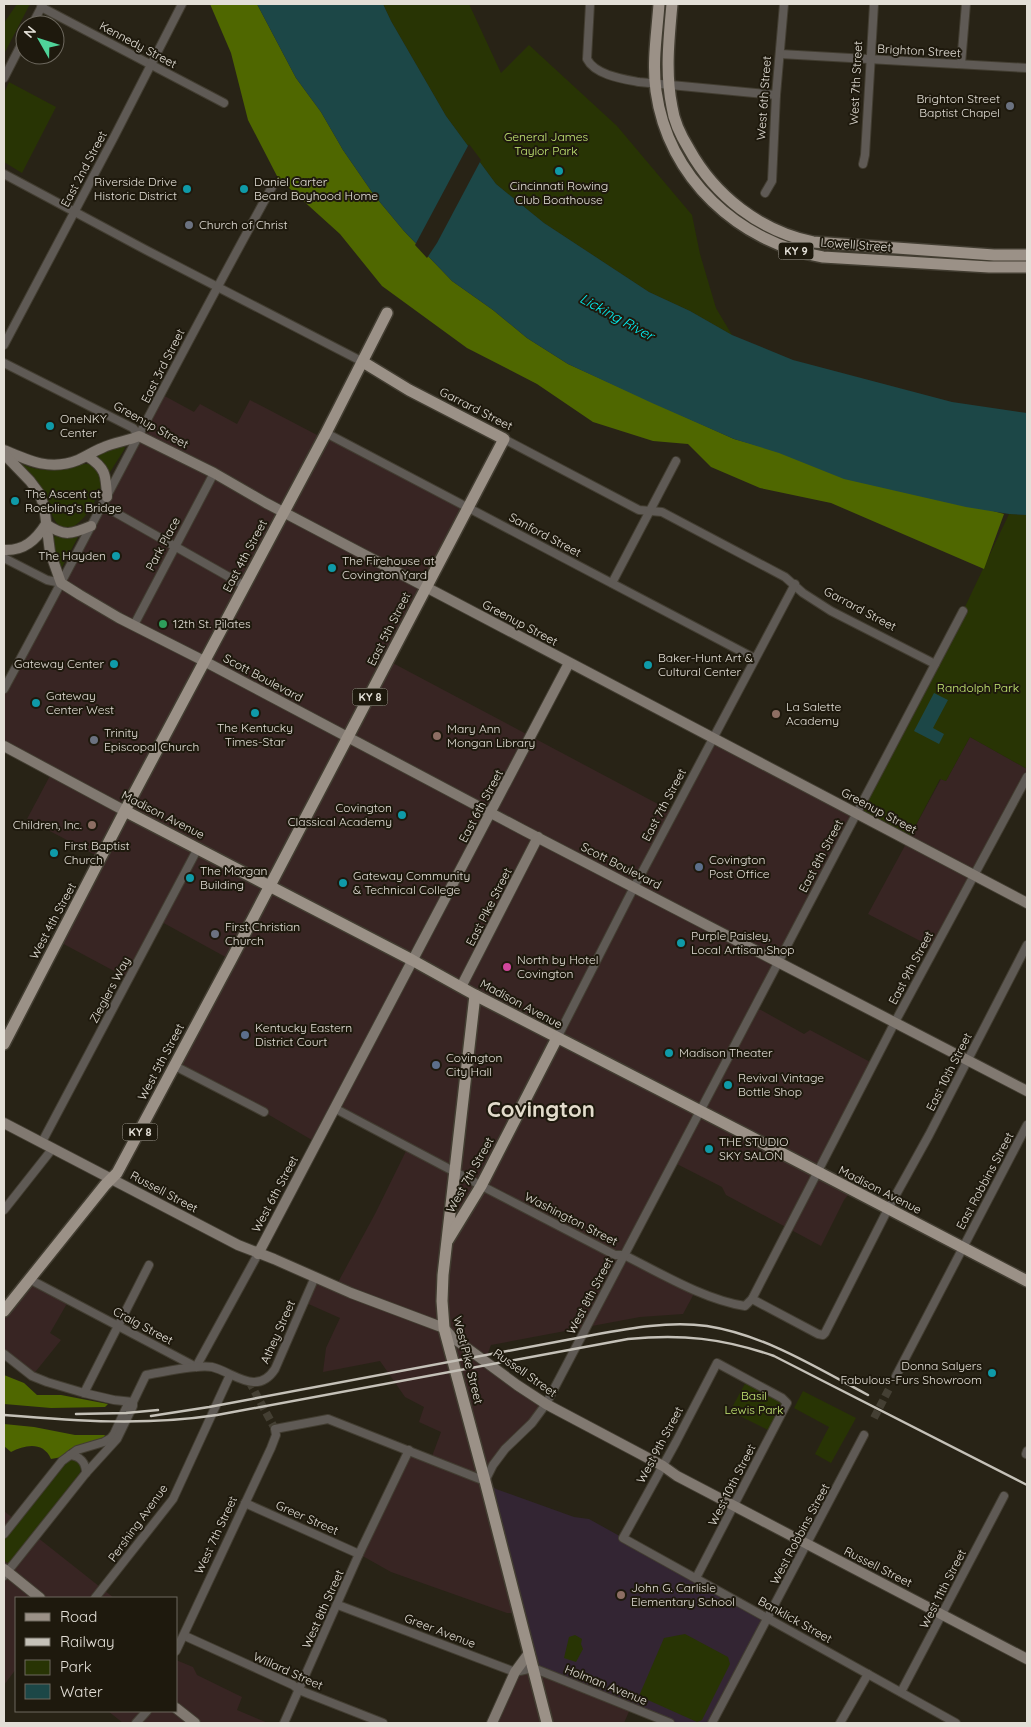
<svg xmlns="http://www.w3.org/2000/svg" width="1031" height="1727" font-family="Quicksand,sans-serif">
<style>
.commercial{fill:#382523}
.education{fill:#332533}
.green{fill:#283404}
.forest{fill:#4f6700}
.water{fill:#1c4747}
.pier{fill:#282316}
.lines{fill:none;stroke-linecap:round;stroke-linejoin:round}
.street-tunnel{stroke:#443f33;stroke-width:8;stroke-dasharray:8 4;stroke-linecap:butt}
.street-casing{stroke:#423d31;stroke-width:10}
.secondary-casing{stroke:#423d31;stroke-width:12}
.primary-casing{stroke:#423d31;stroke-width:14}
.street{stroke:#5f5a55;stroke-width:8}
.secondary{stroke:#817971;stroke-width:10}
.primary{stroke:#9b9187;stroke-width:11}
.rail{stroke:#c5c1b8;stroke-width:2.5}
.worship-dot{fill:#6b7280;stroke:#1e190d;stroke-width:2}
.culture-dot{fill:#0f9aa8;stroke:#1e190d;stroke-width:2}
.leisure-dot{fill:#2e9e5b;stroke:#1e190d;stroke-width:2}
.education-dot{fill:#8d6e63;stroke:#1e190d;stroke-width:2}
.service-dot{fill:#5c6f8a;stroke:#1e190d;stroke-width:2}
.hotel-dot{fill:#d1479c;stroke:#1e190d;stroke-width:2}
.labels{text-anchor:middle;stroke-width:4;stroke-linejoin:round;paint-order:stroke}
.shield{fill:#1e190d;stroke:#a8a49a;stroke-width:1}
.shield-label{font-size:11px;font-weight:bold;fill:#e3dfd7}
.street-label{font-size:12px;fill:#e3dfd7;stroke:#1e190d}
.poi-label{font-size:12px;fill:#e3dfd7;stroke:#1e190d;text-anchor:start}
.park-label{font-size:12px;fill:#c6ea76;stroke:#1e190d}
.water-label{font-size:14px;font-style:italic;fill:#00f2f6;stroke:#1e190d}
.town-label{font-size:22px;font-weight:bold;fill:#e3dccc;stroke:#1e190d}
</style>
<rect width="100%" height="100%" fill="#282316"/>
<g class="commercial">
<path d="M161,394L194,412L200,404L237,424L250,400L317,435L326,433L468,508L389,661L673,812L713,737L856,813L754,1008L761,1010L804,1034L810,1030L874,1064L818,1172L852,1190L844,1200L821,1246L726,1195L722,1187L673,1162L624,1254L696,1290L683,1314L640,1317L491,1345L485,1361L546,1404L505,1449L485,1481L518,1613H507L391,1572L359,1554L409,1450L431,1459L441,1432L419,1422L424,1407L405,1397L380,1361L323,1372L326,1348L340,1318L304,1302L315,1277L336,1286L375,1214L408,1147L336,1109L317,1143L264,1112L175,1066L231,960L160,921L129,979L58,941L101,858L27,819L52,772L4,746V689Z"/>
<path d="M970,737L1027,769V777L934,948L868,914L941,779L946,781Z"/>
<path d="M29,1279L69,1300L50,1333L61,1340L32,1376L4,1354V1311Z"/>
<path d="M4,1511L114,1598H16V1669L4,1685Z"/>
<path d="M529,1653L631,1707L624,1723H492Z"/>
<path d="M176,1660L193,1667L197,1675L242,1697L237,1710L268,1723H123L108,1711H176Z"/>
</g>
<path class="education" d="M485,1481L496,1489L574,1517L589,1519L769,1619L712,1723H670L533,1668Z"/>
<g class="green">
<path d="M17,4H30L4,54V23Z"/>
<path d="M383,4H469L501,73L529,45L617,126L692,215L700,254L716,308L732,335L690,311L649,292L544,223L496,184L446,116L391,21Z"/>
<path d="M9,82L56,107L22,173L4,162V93Z"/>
<path d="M122,446L125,447L124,450L110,472L95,457L96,455Z"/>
<path d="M19,463C31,468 41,471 54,470C67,470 90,456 99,471C100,474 101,480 102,483C97,501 84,524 66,530C47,520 53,506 43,490C37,480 28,472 19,463Z"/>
<path d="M1009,514L1027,515V769L970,737L946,781L940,779L908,840L856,813L963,611Z"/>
<path d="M55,535L64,538L78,537L62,567L60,565C57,557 51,543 55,535Z"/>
<path d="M747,1380L787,1403L772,1432L730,1411Z"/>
<path d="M803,1391L856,1418L831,1463L815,1454L829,1427L794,1408Z"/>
<path d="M68,1460C74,1459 77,1460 81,1466L80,1473L10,1562L7,1563L4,1560V1540Z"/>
<path d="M685,1634L728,1657L730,1664L702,1720L697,1722L639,1696L664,1638Z"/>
<path d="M575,1635L582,1639L581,1644L583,1649L576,1662L564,1658L569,1637Z"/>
</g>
<g class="forest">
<path d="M210,4H257L296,78L321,112L343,150L374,195L404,231L452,281L493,310L527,338L568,364L734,439L1004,514L984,569L831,503L760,488L711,467L688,444L653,441L593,422L537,384L467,348L382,286L340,234L278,178L248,120L231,53Z"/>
<path d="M4,1375L24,1383L37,1395H61L108,1404L105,1407L51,1408L4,1404Z"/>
<path d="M4,1424L34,1427L75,1435H105L102,1441L70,1449L62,1457L51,1459C43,1441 25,1445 11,1452L4,1446Z"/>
</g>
<g class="water">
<path d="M257,4H383L391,21L446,116L496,184L544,223L649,292L690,311L732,335L793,360L952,402L1027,413V515L1009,514L966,507L844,479L779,453L734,439L652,403L568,364L527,338L493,310L452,281L404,231L374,195L343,150L321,112L296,78Z"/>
<path d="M934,693L948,700L933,728L944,734L939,744L914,731Z"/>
</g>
<path class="pier" d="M469,144L481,160L437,243L427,258L415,245Z"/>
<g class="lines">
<g class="street-tunnel">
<path d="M249,1381L275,1429"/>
<path d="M874,1418L890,1387"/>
</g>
<g class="street-casing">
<g id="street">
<path d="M590,4L587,59C595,75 623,79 639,82L776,95"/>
<path d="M41,7L224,103"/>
<path d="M32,25L43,4"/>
<path d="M780,54L1027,68"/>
<path d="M961,64L966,4"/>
<path d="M4,78L25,37"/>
<path d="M863,164L865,155L874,4"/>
<path d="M4,174L146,250L363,362"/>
<path d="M765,193L772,181L776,95L784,4"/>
<path d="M4,345L114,137L182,4"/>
<path d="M4,363L133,428L139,436"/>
<path d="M326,433L754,658"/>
<path d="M504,439L639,510L662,512L785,577L803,593L831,611L935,664"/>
<path d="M102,505L245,586"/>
<path d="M4,558L47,580L61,583"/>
<path d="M612,583L676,461"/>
<path d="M134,625L214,473"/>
<path d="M4,689C95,522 180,353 272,187"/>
<path d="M557,1038L630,895L795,584"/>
<path d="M175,1066L264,1112"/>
<path d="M336,1109L455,1172L615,1255H624C660,1273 705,1300 745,1306L752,1299L895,1022L1027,777"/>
<path d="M42,1142L198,848"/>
<path d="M4,1210L53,1148"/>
<path d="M29,1279L196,1367"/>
<path d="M752,1299L818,1334L823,1335L825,1333L888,1209L929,1135L1027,945"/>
<path d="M4,1354L32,1376L47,1382L84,1393L114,1400L133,1402"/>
<path d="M196,1367L258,1254"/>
<path d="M896,1376L1027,1125"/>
<path d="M84,1393L149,1265"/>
<path d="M1026,1454L1027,1451"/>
<path d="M70,1455C80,1456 86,1463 86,1473"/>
<path d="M245,1503L359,1554"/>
<path d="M4,1534L62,1461L77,1450L104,1442L111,1438L114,1434L127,1406L131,1403"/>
<path d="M4,1576L86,1473L117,1439L133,1406V1402L146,1375C162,1372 198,1364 212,1367C233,1372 257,1397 275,1369L315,1277"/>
<path d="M696,1578L787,1403L782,1398L717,1363L676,1442L623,1538L956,1723"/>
<path d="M95,1598L173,1499L230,1375"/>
<path d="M338,1605L515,1672L533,1668L670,1723"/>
<path d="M185,1636L293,1685L299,1690L383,1723"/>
<path d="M176,1651L271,1448L276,1435L275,1429L328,1419L485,1481L493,1465L505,1449L532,1423L546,1404L963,611"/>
<path d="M901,1692L1004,1496"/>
<path d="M136,1723L147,1711"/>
<path d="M284,1723L359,1554L409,1450"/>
<path d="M712,1723L864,1435"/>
<path d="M840,1723L868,1674"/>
</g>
</g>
<g class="secondary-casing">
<g id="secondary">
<path d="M4,450C29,461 51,471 78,460C87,456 94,451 102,448C114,442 128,441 139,436L214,473L266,503L1027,903"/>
<path d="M4,454L30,481L39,493L44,506L50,552L61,583L80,595L119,618L204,661L525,831L1027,1091"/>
<path d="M87,456C106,468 106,475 107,497"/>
<path d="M4,550C24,551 36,540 46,524C64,537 72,534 91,526"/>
<path d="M4,746L125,811"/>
<path d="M461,987L538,837"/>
<path d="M4,1123L238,1245L274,1259L351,1293L444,1328L452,1337L517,1385L546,1404L663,1466L677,1476L1027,1659"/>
<path d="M258,1254L569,663"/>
<path d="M4,1569L40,1598"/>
<path d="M176,1708L195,1723"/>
<path d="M492,1723L515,1672L529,1653"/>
</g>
</g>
<g class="primary-casing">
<g id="primary">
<path d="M659,4C657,33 652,62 656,91C668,178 739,243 823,257L989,267H1027"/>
<path d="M672,4C669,38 665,73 672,107C674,122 681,136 689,149C715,196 760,231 813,242L994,255H1027"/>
<path d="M125,811L412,960L475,995L751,1137L1027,1281"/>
<path d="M475,995L443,1275L442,1301L444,1328L485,1481L547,1723"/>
<path d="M4,1044L130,801L326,433L387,313"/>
<path d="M448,1240L481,1186L557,1038"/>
<path d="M4,1311L105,1185L117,1173L231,960L504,439L409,390L363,362"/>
</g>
</g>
<use href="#street" class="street"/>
<use href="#secondary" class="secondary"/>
<use href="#primary" class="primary"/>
<g class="rail">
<path d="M76,1414L126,1413L158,1410"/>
<path d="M4,1415C77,1421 144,1426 217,1415L628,1339C682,1334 722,1338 774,1356L1027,1485"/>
<path d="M151,1416L209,1407L593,1335C631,1328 669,1321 707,1326C765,1335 817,1368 868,1395"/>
</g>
</g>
<g class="worship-dot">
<circle cx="1010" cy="106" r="5"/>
<circle cx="189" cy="225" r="5"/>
<circle cx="94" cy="740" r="5"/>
<circle cx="215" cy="934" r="5"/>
</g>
<g class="culture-dot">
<circle cx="559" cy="171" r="5"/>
<circle cx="187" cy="189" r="5"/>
<circle cx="244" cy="189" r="5"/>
<circle cx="50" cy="426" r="5"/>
<circle cx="15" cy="501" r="5"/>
<circle cx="116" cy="556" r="5"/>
<circle cx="332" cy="568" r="5"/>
<circle cx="114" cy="664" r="5"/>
<circle cx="648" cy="665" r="5"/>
<circle cx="36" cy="703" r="5"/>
<circle cx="255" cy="713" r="5"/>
<circle cx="402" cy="815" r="5"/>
<circle cx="54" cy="853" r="5"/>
<circle cx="190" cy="878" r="5"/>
<circle cx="343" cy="883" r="5"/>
<circle cx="681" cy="943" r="5"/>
<circle cx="669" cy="1053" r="5"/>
<circle cx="728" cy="1085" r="5"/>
<circle cx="709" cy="1149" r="5"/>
<circle cx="992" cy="1373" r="5"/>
</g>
<circle class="leisure-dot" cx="163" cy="624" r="5"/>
<g class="education-dot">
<circle cx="776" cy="714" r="5"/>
<circle cx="437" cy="736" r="5"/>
<circle cx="92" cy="825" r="5"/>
<circle cx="621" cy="1595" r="5"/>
</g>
<g class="service-dot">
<circle cx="699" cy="867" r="5"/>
<circle cx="245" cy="1035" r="5"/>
<circle cx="436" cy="1065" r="5"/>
</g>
<circle class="hotel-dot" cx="507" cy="967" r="5"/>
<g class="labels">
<g class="shield">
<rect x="778.5" y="242.5" width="35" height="17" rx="4"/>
<rect x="352.5" y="688.5" width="35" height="17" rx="4"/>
<rect x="122.5" y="1123.5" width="35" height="17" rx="4"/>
</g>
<g class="shield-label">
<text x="796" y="255">KY 9</text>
<text x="370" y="701">KY 8</text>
<text x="140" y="1136">KY 8</text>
</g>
<g class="street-label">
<text transform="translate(138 45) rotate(28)" y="4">Kennedy Street</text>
<text transform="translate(919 51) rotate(3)" y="4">Brighton Street</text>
<text transform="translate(856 83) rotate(-87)" y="4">West 7th Street</text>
<text transform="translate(764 98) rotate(-86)" y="4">West 6th Street</text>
<text transform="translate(84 169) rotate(-62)" y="4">East 2nd Street</text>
<text transform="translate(856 245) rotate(4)" y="4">Lowell Street</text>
<text transform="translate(163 366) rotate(-63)" y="4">East 3rd Street</text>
<text transform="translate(476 409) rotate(27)" y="4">Garrard Street</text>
<text transform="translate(151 425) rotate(29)" y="4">Greenup Street</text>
<text transform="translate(545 535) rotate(28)" y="4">Sanford Street</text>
<text transform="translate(163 544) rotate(-62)" y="4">Park Place</text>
<text transform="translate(245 556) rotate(-62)" y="4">East 4th Street</text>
<text transform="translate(860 609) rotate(28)" y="4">Garrard Street</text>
<text transform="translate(520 623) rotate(28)" y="4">Greenup Street</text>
<text transform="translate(389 629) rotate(-63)" y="4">East 5th Street</text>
<text transform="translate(263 678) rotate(28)" y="4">Scott Boulevard</text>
<text transform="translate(664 805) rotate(-62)" y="4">East 7th Street</text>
<text transform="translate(481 806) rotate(-62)" y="4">East 6th Street</text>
<text transform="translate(879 811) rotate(28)" y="4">Greenup Street</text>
<text transform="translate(163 815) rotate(27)" y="4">Madison Avenue</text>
<text transform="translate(821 856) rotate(-62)" y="4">East 8th Street</text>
<text transform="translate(621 866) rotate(27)" y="4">Scott Boulevard</text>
<text transform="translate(489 907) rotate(-63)" y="4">East Pike Street</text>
<text transform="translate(53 921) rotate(-62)" y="4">West 4th Street</text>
<text transform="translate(911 968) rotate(-62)" y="4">East 9th Street</text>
<text transform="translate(110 990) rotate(-62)" y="4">Zieglers Way</text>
<text transform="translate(521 1004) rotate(28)" y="4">Madison Avenue</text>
<text transform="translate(161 1062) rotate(-62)" y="4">West 5th Street</text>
<text transform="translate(949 1072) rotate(-63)" y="4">East 10th Street</text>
<text transform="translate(470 1175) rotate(-61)" y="4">West 7th Street</text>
<text transform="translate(985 1181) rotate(-62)" y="4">East Robbins Street</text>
<text transform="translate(880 1190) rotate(27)" y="4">Madison Avenue</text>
<text transform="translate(164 1192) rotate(28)" y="4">Russell Street</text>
<text transform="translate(275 1194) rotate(-62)" y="4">West 6th Street</text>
<text transform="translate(571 1219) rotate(27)" y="4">Washington Street</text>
<text transform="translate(590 1296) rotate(-62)" y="4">West 8th Street</text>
<text transform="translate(143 1326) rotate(28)" y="4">Craig Street</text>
<text transform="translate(278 1332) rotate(-66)" y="4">Athey Street</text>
<text transform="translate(468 1360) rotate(76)" y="4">West Pike Street</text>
<text transform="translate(525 1373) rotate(35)" y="4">Russell Street</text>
<text transform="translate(660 1445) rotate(-62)" y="4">West 9th Street</text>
<text transform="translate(732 1485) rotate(-63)" y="4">West 10th Street</text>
<text transform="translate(307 1518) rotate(24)" y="4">Greer Street</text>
<text transform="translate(138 1523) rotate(-54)" y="4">Pershing Avenue</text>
<text transform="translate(800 1534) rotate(-62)" y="4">West Robbins Street</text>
<text transform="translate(216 1535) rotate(-65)" y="4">West 7th Street</text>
<text transform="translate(878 1567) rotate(27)" y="4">Russell Street</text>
<text transform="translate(943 1589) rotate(-63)" y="4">West 11th Street</text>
<text transform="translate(323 1609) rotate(-66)" y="4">West 8th Street</text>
<text transform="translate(795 1620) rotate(29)" y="4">Banklick Street</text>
<text transform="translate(440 1631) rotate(21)" y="4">Greer Avenue</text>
<text transform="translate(288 1671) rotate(24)" y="4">Willard Street</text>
<text transform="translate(606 1685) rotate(22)" y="4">Holman Avenue</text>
</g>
<g class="poi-label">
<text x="1000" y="103" text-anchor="end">Brighton Street<tspan x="1000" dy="14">Baptist Chapel</tspan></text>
<text x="177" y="186" text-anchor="end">Riverside Drive<tspan x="177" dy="14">Historic District</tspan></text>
<text x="254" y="186">Daniel Carter<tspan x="254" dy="14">Beard Boyhood Home</tspan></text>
<text x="559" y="190" text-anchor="middle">Cincinnati Rowing<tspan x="559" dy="14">Club Boathouse</tspan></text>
<text x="199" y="229">Church of Christ</text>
<text x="60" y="423">OneNKY<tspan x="60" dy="14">Center</tspan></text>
<text x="25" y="498">The Ascent at<tspan x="25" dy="14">Roebling’s Bridge</tspan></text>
<text x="106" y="560" text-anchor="end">The Hayden</text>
<text x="342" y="565">The Firehouse at<tspan x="342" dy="14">Covington Yard</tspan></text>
<text x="173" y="628">12th St. Pilates</text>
<text x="658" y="662">Baker-Hunt Art &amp;<tspan x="658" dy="14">Cultural Center</tspan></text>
<text x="104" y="668" text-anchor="end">Gateway Center</text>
<text x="46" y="700">Gateway<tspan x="46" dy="14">Center West</tspan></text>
<text x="786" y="711">La Salette<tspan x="786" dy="14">Academy</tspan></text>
<text x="255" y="732" text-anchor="middle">The Kentucky<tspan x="255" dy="14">Times-Star</tspan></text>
<text x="447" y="733">Mary Ann<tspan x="447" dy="14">Mongan Library</tspan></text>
<text x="104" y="737">Trinity<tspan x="104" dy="14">Episcopal Church</tspan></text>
<text x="392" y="812" text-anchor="end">Covington<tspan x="392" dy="14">Classical Academy</tspan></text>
<text x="82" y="829" text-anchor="end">Children, Inc.</text>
<text x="64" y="850">First Baptist<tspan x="64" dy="14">Church</tspan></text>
<text x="709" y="864">Covington<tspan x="709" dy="14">Post Office</tspan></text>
<text x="200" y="875">The Morgan<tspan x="200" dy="14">Building</tspan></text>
<text x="353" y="880">Gateway Community<tspan x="353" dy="14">&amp; Technical College</tspan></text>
<text x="225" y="931">First Christian<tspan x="225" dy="14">Church</tspan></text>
<text x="691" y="940">Purple Paisley,<tspan x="691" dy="14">Local Artisan Shop</tspan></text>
<text x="517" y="964">North by Hotel<tspan x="517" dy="14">Covington</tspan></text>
<text x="255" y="1032">Kentucky Eastern<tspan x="255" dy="14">District Court</tspan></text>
<text x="679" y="1057">Madison Theater</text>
<text x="446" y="1062">Covington<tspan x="446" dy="14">City Hall</tspan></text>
<text x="738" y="1082">Revival Vintage<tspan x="738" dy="14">Bottle Shop</tspan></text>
<text x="719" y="1146">THE STUDIO<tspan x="719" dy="14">SKY SALON</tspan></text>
<text x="982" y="1370" text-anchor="end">Donna Salyers<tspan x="982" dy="14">Fabulous-Furs Showroom</tspan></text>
<text x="631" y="1592">John G. Carlisle<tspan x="631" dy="14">Elementary School</tspan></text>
</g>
<g class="park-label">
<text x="546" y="141">General James<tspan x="546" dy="14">Taylor Park</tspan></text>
<text x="978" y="692">Randolph Park</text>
<text x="754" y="1400">Basil<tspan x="754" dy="14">Lewis Park</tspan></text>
</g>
<g class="water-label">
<text transform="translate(617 317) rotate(29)" y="5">Licking River</text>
</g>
<g class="town-label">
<text x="541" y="1117">Covington</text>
</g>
</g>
<rect width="1031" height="1727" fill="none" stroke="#e3dfd7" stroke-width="10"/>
<rect x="15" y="1597" width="162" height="115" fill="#1e190d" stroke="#6d685e"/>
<rect x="25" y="1613" width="25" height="8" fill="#9b9187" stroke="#6d685e"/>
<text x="60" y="1622" font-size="15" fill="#e3dfd7">Road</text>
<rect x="25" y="1638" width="25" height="8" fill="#c5c1b8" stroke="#6d685e"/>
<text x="60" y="1647" font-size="15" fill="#e3dfd7">Railway</text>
<rect x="25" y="1660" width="25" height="15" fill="#283404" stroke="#6d685e"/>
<text x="60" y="1672" font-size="15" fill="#e3dfd7">Park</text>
<rect x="25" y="1684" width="25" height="15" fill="#1c4747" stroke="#6d685e"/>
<text x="60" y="1697" font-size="15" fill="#e3dfd7">Water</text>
<g transform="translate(40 40) rotate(309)"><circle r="24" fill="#1e190d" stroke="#6d685e"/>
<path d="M0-4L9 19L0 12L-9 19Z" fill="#4fd399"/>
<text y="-8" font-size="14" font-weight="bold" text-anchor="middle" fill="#e3dfd7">N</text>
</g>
</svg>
